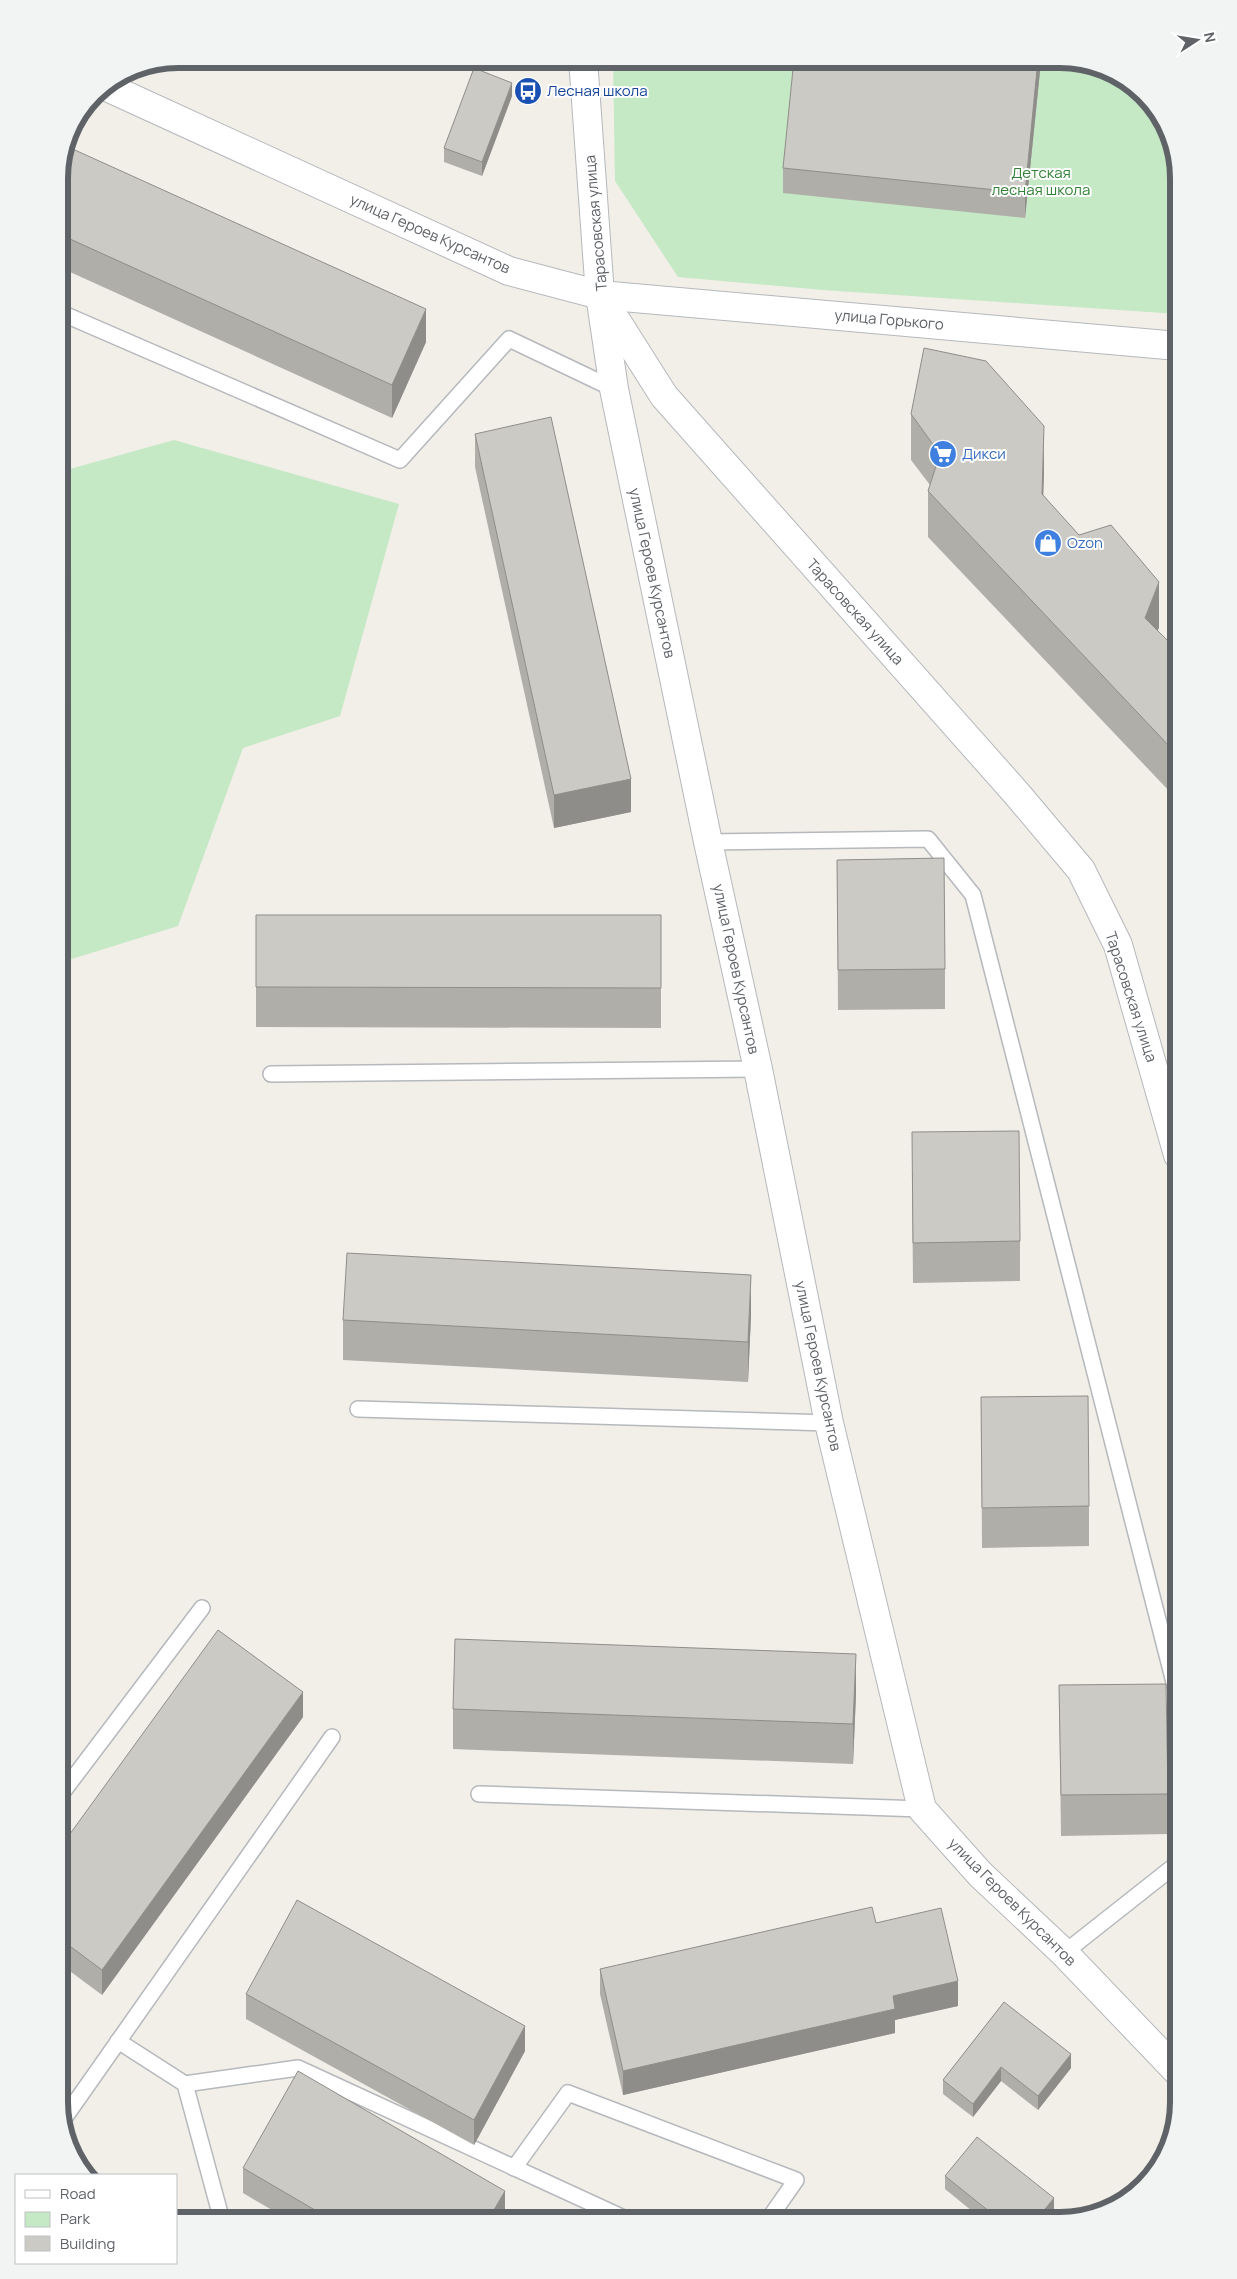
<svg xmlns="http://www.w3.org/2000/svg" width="1237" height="2279" font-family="Manrope,sans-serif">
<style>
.green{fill:#c5e8c5}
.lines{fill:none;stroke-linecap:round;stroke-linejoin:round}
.service-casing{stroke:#b5b8bc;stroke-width:18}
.minor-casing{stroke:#b5b8bc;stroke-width:30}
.tertiary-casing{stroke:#b5b8bc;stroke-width:30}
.service{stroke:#fff;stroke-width:15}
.minor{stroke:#fff;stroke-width:28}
.tertiary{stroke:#fff;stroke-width:28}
.wall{fill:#afaea9}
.shaded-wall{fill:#8f8d8a}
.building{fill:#cccac5;stroke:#8f8d8a}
.labels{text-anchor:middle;stroke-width:4;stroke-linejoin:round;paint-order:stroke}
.transit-label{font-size:15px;fill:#164399;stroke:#fff;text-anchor:start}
.park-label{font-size:15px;fill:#348238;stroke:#fff}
.street-label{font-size:15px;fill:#5f6368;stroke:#fff}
.shop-label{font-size:15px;fill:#366cbe;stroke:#fff;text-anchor:start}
.rim{fill:none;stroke:#5f6368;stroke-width:6}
</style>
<rect width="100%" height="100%" fill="#f1efe8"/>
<g class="green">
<path d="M613,59H1067L1131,83L1169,132L1178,178V314L823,290L678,277L615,181Z"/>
<path d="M174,440L399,504L340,716L243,748L178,926L62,962L59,951V472Z"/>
</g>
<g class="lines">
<g class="service-casing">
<g id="service">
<path d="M59,312L400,460L509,339L614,389"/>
<path d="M708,842L928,839L973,895L1178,1698"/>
<path d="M271,1074L758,1069"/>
<path d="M358,1409L829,1423"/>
<path d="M479,1794L922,1809"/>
<path d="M59,1797L202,1608"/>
<path d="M1064,1953L1178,1863"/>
<path d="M118,2041L185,2084L221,2217L227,2220"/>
<path d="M185,2084L298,2068L628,2220"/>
<path d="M63,2120L332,1737"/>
<path d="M514,2168L568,2093L796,2180L768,2220"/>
</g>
</g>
<g class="minor-casing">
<g id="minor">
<path d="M105,86L509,271L600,295L614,389L708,842L758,1069L829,1423L922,1809L980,1874L1064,1953L1178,2072"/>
<path d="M600,295L1178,346"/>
</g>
</g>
<g class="tertiary-casing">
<path id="tertiary" d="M583,59L600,295L664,396L1017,794L1081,870L1118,945L1178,1155"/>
</g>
<use href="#service" class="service"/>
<use href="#minor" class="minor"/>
<use href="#tertiary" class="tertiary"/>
</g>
<g class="wall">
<path d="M499,59H522L519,66Z"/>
<path d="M1040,59V71L1025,218L783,193V168Z"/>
<path d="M512,96L482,176L444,162V148Z"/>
<path d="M59,170L426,342L392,418L59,267Z"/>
<path d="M911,414L1044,472L1043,495L1159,627L1158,631L1171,644L1178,642V786L1171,793L928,537V491L930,485L911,460Z"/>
<path d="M475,434L631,812L554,828L475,467Z"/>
<path d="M837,860L945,969V1009L838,1010Z"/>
<path d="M256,915H661V1028L256,1027Z"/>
<path d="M912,1172L1020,1241V1281L913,1283Z"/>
<path d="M751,1315L748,1382L343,1360V1320Z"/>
<path d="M981,1397L1089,1506V1546L982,1548Z"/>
<path d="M1059,1685L1168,1794V1834L1061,1836Z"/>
<path d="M856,1694L853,1764L453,1749V1709Z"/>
<path d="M303,1717L102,1995L59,1963V1849Z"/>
<path d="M876,1923L958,2006L895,2020V2033L623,2095L600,1994V1969Z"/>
<path d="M246,1994L525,2051L474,2145L246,2019Z"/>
<path d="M1004,2002L1071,2068L1038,2110L1001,2081L973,2117L943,2094V2080Z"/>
<path d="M243,2168L505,2216L503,2220H289L243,2193Z"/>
<path d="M945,2176L1054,2211L1046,2220H983L945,2189Z"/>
</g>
<g class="shaded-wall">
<path d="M1038,59H1040V71L1025,218V193Z"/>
<path d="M512,83V96L482,176V162Z"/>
<path d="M426,309V342L392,418V385Z"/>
<path d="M1044,426V472L1042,540V494Z"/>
<path d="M1159,582V627L1145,664V618Z"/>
<path d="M1178,741V786L1171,793V748Z"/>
<path d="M631,779V812L554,828V795Z"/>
<path d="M751,1275V1315L748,1382V1342Z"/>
<path d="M856,1654V1694L853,1764V1724Z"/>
<path d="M303,1692V1717L102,1995V1970Z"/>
<path d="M958,1981V2006L895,2020V2033L623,2095V2071L893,1996Z"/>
<path d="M525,2026V2051L474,2145V2120Z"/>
<path d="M1071,2054V2068L1038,2110V2096Z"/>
<path d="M1001,2067V2081L973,2117V2104Z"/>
<path d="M505,2191V2216L503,2220H488Z"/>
<path d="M1054,2198V2211L1046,2220H1036Z"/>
</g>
<g class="building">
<path d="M794,59H1038L1025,193L783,168Z"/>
<path d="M474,68L512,83L482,162L444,148Z"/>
<path d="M66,146L426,309L392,385L59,234V170Z"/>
<path d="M924,348L986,361L1044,426L1042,494L1079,535L1111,525L1159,582L1145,618L1171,644L1178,642V741L1171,748L928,491L940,454L911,414Z"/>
<path d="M551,417L631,779L554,795L475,434Z"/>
<path d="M944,858L945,969L838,970L837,860Z"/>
<path d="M256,915H661V988L256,987Z"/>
<path d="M1019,1131L1020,1241L913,1243L912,1132Z"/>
<path d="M347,1253L751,1275L748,1342L343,1320Z"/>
<path d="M1088,1396L1089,1506L982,1508L981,1397Z"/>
<path d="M218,1630L303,1692L102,1970L59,1938V1849Z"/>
<path d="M455,1639L856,1654L853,1724L453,1709Z"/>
<path d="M1166,1684L1168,1794L1061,1795L1059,1685Z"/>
<path d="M297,1900L525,2026L474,2120L246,1994Z"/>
<path d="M872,1907L876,1923L941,1908L958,1981L893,1996L895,2009L623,2071L600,1969Z"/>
<path d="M1004,2002L1071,2054L1038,2096L1001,2067L973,2104L943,2080Z"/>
<path d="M298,2071L505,2191L488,2220H332L243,2168Z"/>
<path d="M977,2137L1054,2198L1036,2220H1000L945,2176Z"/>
<path d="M176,2216L184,2220H176Z"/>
</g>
<defs>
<g id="bus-disc" transform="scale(1.4375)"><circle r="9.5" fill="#1a4fb4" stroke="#fff"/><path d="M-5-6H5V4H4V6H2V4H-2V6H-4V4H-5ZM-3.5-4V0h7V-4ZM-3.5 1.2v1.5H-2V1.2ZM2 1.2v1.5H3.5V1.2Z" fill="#fff"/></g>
<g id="supermarket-disc" transform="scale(1.4375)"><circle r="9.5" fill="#3f7fe0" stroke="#fff"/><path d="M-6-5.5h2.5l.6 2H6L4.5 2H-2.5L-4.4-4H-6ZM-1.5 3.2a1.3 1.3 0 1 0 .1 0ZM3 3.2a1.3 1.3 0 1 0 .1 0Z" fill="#fff"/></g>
<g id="shop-disc" transform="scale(1.4375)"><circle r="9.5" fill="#3f7fe0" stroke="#fff"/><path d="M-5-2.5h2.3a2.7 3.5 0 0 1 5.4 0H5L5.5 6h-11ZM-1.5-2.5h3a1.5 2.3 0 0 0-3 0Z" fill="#fff"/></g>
</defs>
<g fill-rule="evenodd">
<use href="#bus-disc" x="528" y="91"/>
<use href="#supermarket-disc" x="943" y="454"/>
<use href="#shop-disc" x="1048" y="543"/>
</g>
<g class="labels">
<g class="transit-label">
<text x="547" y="96">Лесная школа</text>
</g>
<g class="park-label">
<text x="1041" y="178">Детская<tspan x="1041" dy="17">лесная школа</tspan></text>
</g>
<g class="street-label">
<text transform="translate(596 223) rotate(-95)" y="5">Тарасовская улица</text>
<text transform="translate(430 234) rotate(24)" y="5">улица Героев Курсантов</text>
<text transform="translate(889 320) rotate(5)" y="5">улица Горького</text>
<text transform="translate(652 573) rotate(78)" y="5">улица Героев Курсантов</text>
<text transform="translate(855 612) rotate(48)" y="5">Тарасовская улица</text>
<text transform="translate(736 969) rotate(78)" y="5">улица Героев Курсантов</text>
<text transform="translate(1131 997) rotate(72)" y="5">Тарасовская улица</text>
<text transform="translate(818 1366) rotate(78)" y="5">улица Героев Курсантов</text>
<text transform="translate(1012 1902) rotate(45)" y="5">улица Героев Курсантов</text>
</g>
<g class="shop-label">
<text x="962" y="459">Дикси</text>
<text x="1067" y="548">Ozon</text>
</g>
</g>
<path d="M0 0H1237V2279H0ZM178 68H1060A110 110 0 0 1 1170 178V2102A110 110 0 0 1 1060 2212H178A110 110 0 0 1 68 2102V178A110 110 0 0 1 178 68Z" fill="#f2f3f3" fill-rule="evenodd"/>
<path class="rim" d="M178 68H1060A110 110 0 0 1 1170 178V2102A110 110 0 0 1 1060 2212H178A110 110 0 0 1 68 2102V178A110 110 0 0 1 178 68Z"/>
<rect x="15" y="2174" width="162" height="90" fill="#ffffff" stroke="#bfc1c3"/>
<rect x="25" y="2190" width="25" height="8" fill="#ffffff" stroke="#bfc1c3"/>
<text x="60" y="2199" font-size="15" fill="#5f6368">Road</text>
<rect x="25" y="2212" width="25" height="15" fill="#c5e8c5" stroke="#bfc1c3"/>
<text x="60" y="2224" font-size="15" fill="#5f6368">Park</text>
<rect x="25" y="2236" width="25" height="15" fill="#cccac5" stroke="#bfc1c3"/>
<text x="60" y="2249" font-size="15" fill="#5f6368">Building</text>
<g transform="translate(1197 40) rotate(78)" stroke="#ffffff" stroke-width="4" paint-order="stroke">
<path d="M0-4L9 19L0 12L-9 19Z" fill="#5f6368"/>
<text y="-8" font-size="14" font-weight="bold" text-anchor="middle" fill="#5f6368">N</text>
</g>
</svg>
